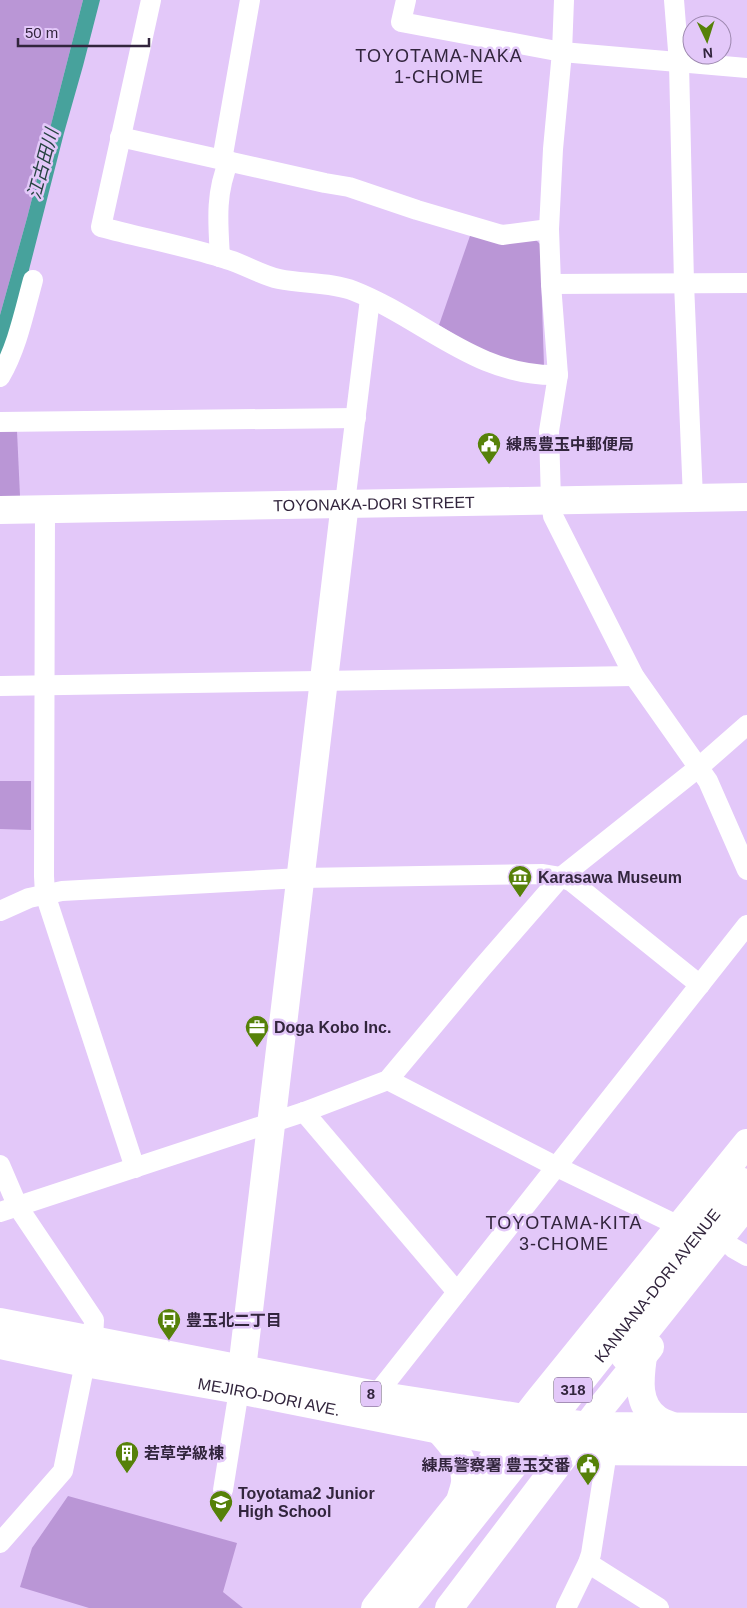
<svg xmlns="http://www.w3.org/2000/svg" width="747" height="1608" font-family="Arial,'Noto Sans JP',sans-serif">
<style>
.green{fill:#ba96d6}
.water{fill:#47a29c}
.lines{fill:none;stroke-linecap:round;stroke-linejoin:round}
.street{stroke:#fff;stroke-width:20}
.secondary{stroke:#fff;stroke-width:28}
.primary{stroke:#fff;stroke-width:28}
.labels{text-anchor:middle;stroke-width:5;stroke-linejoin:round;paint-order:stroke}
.shield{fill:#e3c8f9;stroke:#675675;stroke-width:1}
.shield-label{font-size:15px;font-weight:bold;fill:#32253d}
.poi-label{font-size:16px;font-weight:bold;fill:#32253d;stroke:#e3c8f9;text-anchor:start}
.street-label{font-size:16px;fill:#32253d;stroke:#e3c8f9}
.neighbourhood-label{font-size:18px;letter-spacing:1px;fill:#32253d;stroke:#e3c8f9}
.water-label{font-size:18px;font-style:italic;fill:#264341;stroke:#e3c8f9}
</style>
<rect width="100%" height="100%" fill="#e3c8f9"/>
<g class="green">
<path d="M0,0H83L27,218L0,315Z"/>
<path d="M471,233L536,240L540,244L544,366H522L486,354L439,325Z"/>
<path d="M0,431H17L20,496L0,497Z"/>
<path d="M0,781H31V830L0,829Z"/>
<path d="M68,1496L237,1543L223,1592L243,1608H89L20,1587L32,1548Z"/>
</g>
<path class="water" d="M83,0H100L83,66L64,133L20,305L0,364V315L27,218Z"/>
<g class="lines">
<g class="street">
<path d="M151,0L101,227C142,238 186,246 226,259C244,264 261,275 279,279C303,284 332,282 354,291C425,319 476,377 558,375"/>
<path d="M406,0L401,22L562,52L747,68"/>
<path d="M564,0L562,52L553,149L549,229L551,284L558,375L549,431L551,501L553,516L634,676L708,781L747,870"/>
<path d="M674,0L679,63L684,283L693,498"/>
<path d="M120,137L325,183L349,187L417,210L502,235L549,229"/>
<path d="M222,160L250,0"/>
<path d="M220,257C218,223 215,193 229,161"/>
<path d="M551,284L747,283"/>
<path d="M0,377C17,348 24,313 33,280"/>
<path d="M0,422L356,418"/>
<path d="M345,503L370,299"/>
<path d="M45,509L44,876L45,894L135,1168"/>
<path d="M0,686L634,676"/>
<path d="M0,911L29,898L62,891L301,878L543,874L561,877L572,882L700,985"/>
<path d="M388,1080L557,1167L679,1226"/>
<path d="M304,1112L457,1292"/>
<path d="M0,1165L18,1207L94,1320L93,1340"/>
<path d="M0,1212L304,1112L388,1080L480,970L561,877L698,768L747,725"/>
<path d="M733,1248L747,1256"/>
<path d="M376,1395L747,925"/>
<path d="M223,1490L239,1390"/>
<path d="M0,1543L63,1471L85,1363"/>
<path d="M588,1563L659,1608"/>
<path d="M566,1608L588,1563L591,1554L607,1452"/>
</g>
<g class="secondary">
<path id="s1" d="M0,510L747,497"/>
<path d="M242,1369L345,503"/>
</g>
<g class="primary">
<path d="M0,1322L376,1395L524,1418L588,1426L747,1427"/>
<path id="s2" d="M0,1345L85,1363L239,1390L450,1432L505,1442L569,1451L747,1452"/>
<path d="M643,1356C640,1378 636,1404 657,1419C661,1422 667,1424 672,1426"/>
<path d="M625,1357L747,1204"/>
<path d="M438,1429C451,1443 464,1458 465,1478C466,1486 461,1495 460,1502"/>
<path id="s3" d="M401,1607L740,1181"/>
<path d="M375,1608L470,1489L538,1401L747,1143"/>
<path d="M449,1608L603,1405L650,1347"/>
</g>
</g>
<defs>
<g id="civic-pin" transform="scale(1.25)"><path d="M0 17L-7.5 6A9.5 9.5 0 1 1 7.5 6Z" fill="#568109" stroke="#e3c8f9"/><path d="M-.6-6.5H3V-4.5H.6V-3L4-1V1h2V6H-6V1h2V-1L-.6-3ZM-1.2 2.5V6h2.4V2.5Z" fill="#fff"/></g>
<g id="museum-pin" transform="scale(1.25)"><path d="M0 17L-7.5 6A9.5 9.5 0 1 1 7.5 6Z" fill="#568109" stroke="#e3c8f9"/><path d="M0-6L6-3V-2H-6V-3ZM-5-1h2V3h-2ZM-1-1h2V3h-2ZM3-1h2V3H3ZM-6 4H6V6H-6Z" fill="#fff"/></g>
<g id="office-pin" transform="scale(1.25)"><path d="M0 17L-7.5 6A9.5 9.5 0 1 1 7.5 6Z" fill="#568109" stroke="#e3c8f9"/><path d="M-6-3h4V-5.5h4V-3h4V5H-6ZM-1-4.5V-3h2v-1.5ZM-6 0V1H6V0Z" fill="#fff"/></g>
<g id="bus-pin" transform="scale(1.25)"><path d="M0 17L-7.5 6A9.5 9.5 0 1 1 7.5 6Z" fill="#568109" stroke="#e3c8f9"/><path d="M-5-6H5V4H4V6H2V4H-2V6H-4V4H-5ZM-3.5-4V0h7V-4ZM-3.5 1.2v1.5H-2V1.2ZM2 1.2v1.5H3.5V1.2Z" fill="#fff"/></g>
<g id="building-pin" transform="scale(1.25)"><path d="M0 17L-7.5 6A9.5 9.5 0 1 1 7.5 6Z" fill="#568109" stroke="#e3c8f9"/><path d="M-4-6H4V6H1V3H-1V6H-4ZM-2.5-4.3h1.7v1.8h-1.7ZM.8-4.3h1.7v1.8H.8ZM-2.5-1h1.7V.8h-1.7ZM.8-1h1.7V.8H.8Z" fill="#fff"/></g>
<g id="school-pin" transform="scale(1.25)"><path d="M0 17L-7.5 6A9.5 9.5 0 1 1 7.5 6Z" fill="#568109" stroke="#e3c8f9"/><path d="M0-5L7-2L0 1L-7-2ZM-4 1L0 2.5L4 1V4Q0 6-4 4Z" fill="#fff"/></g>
</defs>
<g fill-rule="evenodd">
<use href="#civic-pin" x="489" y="444"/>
<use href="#museum-pin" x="520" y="877"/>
<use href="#office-pin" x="257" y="1027"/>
<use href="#bus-pin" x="169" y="1320"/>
<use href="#building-pin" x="127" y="1453"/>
<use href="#civic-pin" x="588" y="1465"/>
<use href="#school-pin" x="221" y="1502"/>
</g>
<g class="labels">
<g class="shield">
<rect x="554" y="1377.5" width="38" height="25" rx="4"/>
<rect x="361" y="1381.5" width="20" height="25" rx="4"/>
</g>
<g class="shield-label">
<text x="573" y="1395">318</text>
<text x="371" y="1399">8</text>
</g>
<g class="poi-label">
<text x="506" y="450">練馬豊玉中郵便局</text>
<text x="538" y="883">Karasawa Museum</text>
<text x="274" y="1033">Doga Kobo Inc.</text>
<text x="186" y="1326">豊玉北二丁目</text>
<text x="144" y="1459">若草学級棟</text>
<text x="570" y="1471" text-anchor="end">練馬警察署 豊玉交番</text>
<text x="238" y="1499">Toyotama2 Junior<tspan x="238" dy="18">High School</tspan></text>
</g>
<g class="street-label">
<text dy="6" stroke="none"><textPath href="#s1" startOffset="374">TOYONAKA-DORI STREET</textPath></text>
<text dy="6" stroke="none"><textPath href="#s3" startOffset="411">KANNANA-DORI AVENUE</textPath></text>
<text dy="6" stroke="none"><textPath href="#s2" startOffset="274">MEJIRO-DORI AVE.</textPath></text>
</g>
<g class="neighbourhood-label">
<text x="439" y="62">TOYOTAMA-NAKA<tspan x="439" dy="21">1-CHOME</tspan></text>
<text x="564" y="1229">TOYOTAMA-KITA<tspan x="564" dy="21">3-CHOME</tspan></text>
</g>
<g class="water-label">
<text transform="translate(43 164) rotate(-75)" y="6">江古田川</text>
</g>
</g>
<g transform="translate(707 40) rotate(176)"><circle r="24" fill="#e3c8f9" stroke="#9c87ae"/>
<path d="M0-4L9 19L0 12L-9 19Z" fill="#568109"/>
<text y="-8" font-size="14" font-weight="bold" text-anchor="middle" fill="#32253d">N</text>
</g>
<path d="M18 38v8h131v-8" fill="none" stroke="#32253d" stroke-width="2.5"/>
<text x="25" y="38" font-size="15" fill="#32253d" stroke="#e3c8f9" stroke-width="4" paint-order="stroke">50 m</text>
</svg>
